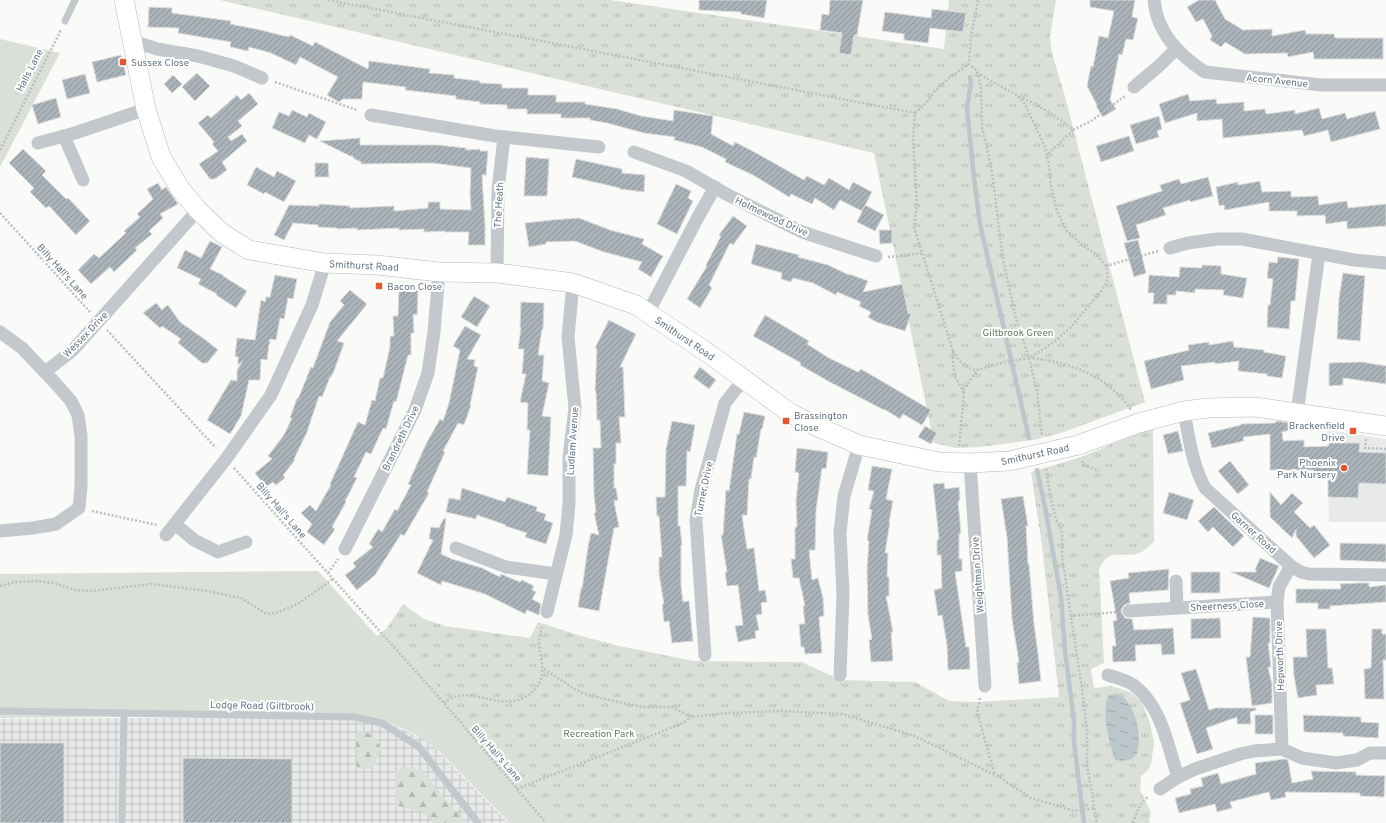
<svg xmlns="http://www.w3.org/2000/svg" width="1386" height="823" font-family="Overpass,sans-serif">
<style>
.built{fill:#e8e9e9}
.industrial{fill:url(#industrial-grid)}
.green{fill:#dadfd7}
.forest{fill:url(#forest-firs)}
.park{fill:url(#park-tufts)}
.water{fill:url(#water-ripples)}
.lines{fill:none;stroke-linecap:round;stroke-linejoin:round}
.stream{stroke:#bbc7cb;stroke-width:4.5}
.building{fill:url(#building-hatch);stroke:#dcdcda}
.secondary-casing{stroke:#b3babf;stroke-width:20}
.path{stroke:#bbbfc2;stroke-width:2.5;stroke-dasharray:2 2;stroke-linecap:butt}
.lane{stroke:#c3c8cc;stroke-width:7}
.street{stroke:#c3c8cc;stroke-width:13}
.secondary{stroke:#fff;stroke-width:19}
.poi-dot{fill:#e4572e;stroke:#fff;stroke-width:1.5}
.labels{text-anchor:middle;stroke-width:4;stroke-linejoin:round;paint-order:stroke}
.poi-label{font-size:10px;fill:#657683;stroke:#fff;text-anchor:start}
.street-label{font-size:10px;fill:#657683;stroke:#fff}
.park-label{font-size:10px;fill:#687a64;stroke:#fff}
</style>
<defs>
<pattern id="industrial-grid" width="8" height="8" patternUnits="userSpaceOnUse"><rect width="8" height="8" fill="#e8e9e9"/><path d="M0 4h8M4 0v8" fill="none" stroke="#c0c1c2"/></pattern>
<pattern id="forest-firs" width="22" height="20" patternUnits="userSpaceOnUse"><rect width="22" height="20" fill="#dadfd7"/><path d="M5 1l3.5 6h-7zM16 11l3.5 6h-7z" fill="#b4b9b4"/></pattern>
<pattern id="park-tufts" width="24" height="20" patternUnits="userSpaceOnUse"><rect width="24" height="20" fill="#dadfd7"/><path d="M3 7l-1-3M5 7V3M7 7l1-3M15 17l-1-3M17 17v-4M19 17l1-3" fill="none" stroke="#b4b9b4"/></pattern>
<pattern id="water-ripples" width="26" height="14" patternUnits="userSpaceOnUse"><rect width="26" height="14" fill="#bbc7cb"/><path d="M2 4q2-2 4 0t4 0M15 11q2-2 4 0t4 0" fill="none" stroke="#9ca6aa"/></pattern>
<pattern id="building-hatch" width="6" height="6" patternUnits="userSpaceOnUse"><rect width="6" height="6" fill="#aab3b9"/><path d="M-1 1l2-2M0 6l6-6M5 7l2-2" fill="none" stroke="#8e969c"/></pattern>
</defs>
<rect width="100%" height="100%" fill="#fafaf8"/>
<path class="built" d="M1327,430L1386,439V522H1329Z"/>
<path class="industrial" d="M349,716L366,717L397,726L427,741L434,747L509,823H0V719Z"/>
<g class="green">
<path d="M0,39L60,53L0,167Z"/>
<path d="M318,571L377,636L387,628L559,823H510L438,750C412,729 383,718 350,715L0,718V574Z"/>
</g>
<g class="forest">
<path d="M356,730L374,735L381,748L376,762L369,769L357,768Z"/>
<path d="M404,766L422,771L466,823H432V821L423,812L395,805V772Z"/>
</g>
<g class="park">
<path d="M220,0H610L944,49L949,0H1056L1050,37L1052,53L1064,93L1145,402L1061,433L1033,440L979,447L956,448L934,443L874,153Z"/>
<path d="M1153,427L1154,542C1150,545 1144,552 1139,553C1120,559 1111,546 1099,569L1104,663L1091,669L1094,688L1112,686L1130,692L1142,702L1150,723L1154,743L1151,764L1148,770L1141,776L1140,790L1151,812L1149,823H558L387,628L403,604L424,619L445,626L530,638L538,622L578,635L619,646L694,661L802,662L840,680L915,682L949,701L978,702L1059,697L1042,545L1031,472L1081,457Z"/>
</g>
<path class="water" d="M1115,694C1119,695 1123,696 1126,700C1136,712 1142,736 1137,752C1137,754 1134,757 1132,759L1122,761L1115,760C1110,745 1100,710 1109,695Z"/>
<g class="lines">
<g class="stream">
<path d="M970,77L971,83L967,108L974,178L980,224L1029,438"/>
<path d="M1037,470L1045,507L1061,597L1065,651L1074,721V742L1084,823"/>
</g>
</g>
<g class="building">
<path d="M699,0H767L764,18L741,14V12L699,10Z"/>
<path d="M830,0H863L857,35H854L851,55L839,53L842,33L820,30L822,14L829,15Z"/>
<path d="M1090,0H1135L1132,17L1138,18L1133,40L1126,39L1122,55L1119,54L1110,100L1116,109L1103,117L1096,106L1097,105L1087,86L1091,66L1093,67L1099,36L1108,38L1114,11L1090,7Z"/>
<path d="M1199,0H1215L1225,19L1243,30L1272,29V36L1305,30L1306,34H1334L1335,38H1383V59H1314L1313,52L1288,57L1287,53L1245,54L1225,42L1221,47L1210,40L1212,36L1203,19L1196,22L1187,7Z"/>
<path d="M149,7L172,8V13L231,21L230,24L256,29L289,37L290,35L313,46L315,42L368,69L369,61L430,69L429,73L454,75V78L480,81V83L502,84V88H528V95H556V102H585V104L617,109L641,116L673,121L674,110L713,116L711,134L733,146L735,142L758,154L804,180L807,176L824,185L829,178L849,190L853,182L872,192L862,211L840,200L834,210L815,198L812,204L791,194L789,197L753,175L725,162L726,159L702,147L674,140L675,137L644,133L607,123L590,120V118H561V114H527V109H507V105L480,104V102L456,99V96L405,90L406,87L363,82L362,99H343L339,102L327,95L338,77L300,57L296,65L271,53L249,47L248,51L230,47L231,42L178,33L179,28L148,27Z"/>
<path d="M932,9L966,13L963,32L930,28L928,43L904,40V34L882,31L885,12L931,18Z"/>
<path d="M121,55L126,75L97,82L92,62Z"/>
<path d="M197,73L210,86L195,101L182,87Z"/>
<path d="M85,74L90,93L67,99L62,80Z"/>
<path d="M173,75L182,84L172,93L164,84Z"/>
<path d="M249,93L258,104L238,121L242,126L228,137L231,141L242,134L247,141L222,162L227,170L215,179H210L199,164L218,151L212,144L214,142L198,123L208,115L211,118L237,95L241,100Z"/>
<path d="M1188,94L1190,101L1216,99L1217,104L1244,102V111L1265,109L1266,114L1295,110V114L1319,108L1322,119L1345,113L1347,119L1375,111L1380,129L1331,142L1328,130L1304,136L1302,130L1223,138L1222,119L1197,121V113L1165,123L1159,104Z"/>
<path d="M56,98L61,117L38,124L32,105Z"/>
<path d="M292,110L307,117L309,113L326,122L317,139L309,135L305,143L272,128L279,112L289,116Z"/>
<path d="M1159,116L1162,129L1157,131L1159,137L1136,144L1130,125Z"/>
<path d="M1129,136L1134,151L1101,162L1096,146Z"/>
<path d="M360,138V145H438L466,148V150L480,149V151H488L486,175H482L485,226V245H468L469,232H445V231L424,232V229L399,230V228L357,230V228L337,229V228L318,227V225L293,223L284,240L274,235L289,205L319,206V204L350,206V208L394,206V211L428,208V202H440V209L471,210L470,193L471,168L432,163L361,164V162L353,158V156H350L320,141Z"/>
<path d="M23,149L46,171L42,175L66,199L68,198L90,221L76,235L49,206L46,208L30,192L34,188L9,163Z"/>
<path d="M526,157L549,159L547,196H524Z"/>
<path d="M576,159L622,169V173L645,175L644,192L620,189V188L572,177Z"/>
<path d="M315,163H328L329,177H315Z"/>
<path d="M256,167L274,177L277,171L296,181L284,202L265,192L264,194L247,185Z"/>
<path d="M1208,177L1213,196L1190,202V200L1163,208L1166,215L1136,225L1140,238L1127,241L1116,206L1162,191L1160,185L1179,179L1181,184Z"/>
<path d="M1260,181L1262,192L1291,191V197L1318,196L1319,205L1347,201L1348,208L1386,204V226L1347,229V221L1326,224L1325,215L1297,216V211H1269V202L1225,210L1224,205L1219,206L1216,187L1238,182V185Z"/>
<path d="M158,183L162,190L166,187L178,204L160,214L163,218L149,231L152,234L135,248L137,250L114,272L110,267L91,284L78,270L94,254L99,258L126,233L124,231L140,217L137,214L153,199L147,189Z"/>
<path d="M676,184L691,191L688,198L693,201L677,234L657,224Z"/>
<path d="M865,205L884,215L875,231L857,222Z"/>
<path d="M733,216L747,226L733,245L730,243L709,285L712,288L700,308L687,299L707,266L706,265L721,236L719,235Z"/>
<path d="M579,218L610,230L644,239L642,244L663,256L651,277L638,269L642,262L604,252L575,241L546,242V244L529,247L525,223L552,220Z"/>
<path d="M879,230H892V243L880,244Z"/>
<path d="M1138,240L1146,273L1134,277L1124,243Z"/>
<path d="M210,241L222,247L210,269L223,275V276L247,291L236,308L216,295L217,294L198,284L201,279L177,268L185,250L201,258Z"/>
<path d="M756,244L799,255L798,257L828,265L849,275V274L868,281L863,292L902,284L908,313L911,314L905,331L876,322L868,317L871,312L859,306L861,302L837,292L836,295L813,283L793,278L791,282L781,279L782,273L751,264Z"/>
<path d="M1278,257L1299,259L1295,301H1291L1289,329L1267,327L1268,305H1270L1273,279L1267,278L1269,262L1277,263Z"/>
<path d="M1202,265L1221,266V274L1247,278L1243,298L1223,295L1224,290L1195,289V293L1176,291V295H1167V304H1153L1154,293H1148L1149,275L1179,277L1180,267L1202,268Z"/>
<path d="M1343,273L1365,276L1360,341L1337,339L1339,298Z"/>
<path d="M275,275L297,279L293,299L288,298L284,319L280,318L276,340L270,339L269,342H271L269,344L267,360L261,359L260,380H249L241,416L230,434L207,420L231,380L237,381V370L243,361L238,365V357L235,356L237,338L255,340L261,300L265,302L266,297H270Z"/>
<path d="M399,289L418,290L417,315L413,314L414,333H411V355H408L396,402L394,401L386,429L383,428L371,454L366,452L354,477L357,478L345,501L346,502L332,527L335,529L324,545L307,532L312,524L301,513L310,505L316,511L331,485L330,484L358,422L365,425L372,400L375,401L380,378H383L390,347V336H394L393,316H398Z"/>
<path d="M350,290L367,304L337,341L344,343L334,371L331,377H330L322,397L319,396L307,432L294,459L295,460L283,475L285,478L276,485L273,482L266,487L255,473L272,459L268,456L284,435L292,418H290L297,398L298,399L311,367L313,368L330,322L344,305L340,301Z"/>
<path d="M474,296L490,306L477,327L461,317Z"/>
<path d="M521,302L544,303L543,329H542L538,355H544L542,381L549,383L542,416L551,417L548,476L527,474L530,430H527L528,403L520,402L526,374H522L524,349H518L521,328H520Z"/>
<path d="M156,303L162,310L168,305L180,322L207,341L218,350L207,363H202L178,343L181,339L162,326L160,328L143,313Z"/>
<path d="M765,315L809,341L807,344L829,358L858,372L861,369L931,410L922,425L903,414L900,419L884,409V410L828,381L800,365L801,363L753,336Z"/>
<path d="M609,320L636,334L620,367H623L625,417H619L621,443H616V464H614V488H616L618,500L614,501L619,527L614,528L599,611L578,607L581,588L582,589L588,547L591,533L599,535L594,513H596L594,495L593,448H601L600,420H597L596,391H595L597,349L595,348Z"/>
<path d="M465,326L481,335L467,359L475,360L474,366L478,367L470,405H471L464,425L458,423L443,451L445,452L427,492L429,493L404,536L401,534L375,575L357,590L345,575L356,567L353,563L373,547L369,544L378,529L382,532L395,509L397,511L411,485L408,484L426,444L440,419L443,421L449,403L460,350L453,346Z"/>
<path d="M1233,341L1234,347L1264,350V352L1286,356L1282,378L1267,376V374L1238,371L1239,361L1215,364V362L1181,366L1184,380L1151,389L1144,361L1189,350L1188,345L1209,342V345Z"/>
<path d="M1362,362L1386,366V384L1343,378V385L1329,386V363Z"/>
<path d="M700,367L716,380L709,389L693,377Z"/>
<path d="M744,412L765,416L762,429H761L756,458L754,457L751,479H749L747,515H742L747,549L754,548L759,591L765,590L767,602L761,603L762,614L756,615L759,630L755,631L756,638L738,642L735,626L743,625L738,585L727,586L725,572H727L721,535H723L726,490L729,491L737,434H739Z"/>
<path d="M672,421L695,425L690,452L687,451L686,486H678V526H680L682,545H681V586L683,602L689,601L693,641L672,643L669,621L664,622L662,604H664L659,574V557H662L659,516H657L656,497H665L666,449Z"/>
<path d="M1277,421L1297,424V428L1282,432L1283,441L1304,440V447L1329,446V443H1360L1359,452L1386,453V484L1359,483L1358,498L1328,497V475L1326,478H1306L1314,470H1270V434L1243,437L1244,441L1212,448L1208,433L1241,425V424L1275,423Z"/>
<path d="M925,426L937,433L931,444L918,437Z"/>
<path d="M1178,431L1183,451L1168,454L1163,435Z"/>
<path d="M797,448L828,452L826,469L822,468L816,510L815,550H809L812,580L818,578L823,598L824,616L819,617L822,653L805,654L804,647H801L799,624H805L803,606H805L799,578H793L791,559H795V527H797L796,501L799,473L795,472Z"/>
<path d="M1230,461L1249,485L1238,494L1218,471Z"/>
<path d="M872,466L892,469L886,499L893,501L889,522H890L885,553H888L887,577H889V596H886L893,632H891L893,661L871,662L869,640L872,639L868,615L867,569L869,541L867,540L872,510L869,509L874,491L868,490Z"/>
<path d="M944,483L945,489L959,487L960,500L958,501L961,533L959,534V559H962V571L955,572L966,647H969L970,669L948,670L947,645L942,615L938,616L934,590L942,588L941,555H937V540L939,539L933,484Z"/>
<path d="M462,488L505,502L507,497L537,507L536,511L546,514L544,520L553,523L546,544L525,537L527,533L505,526L506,525L477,515L476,519L446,512L449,498L460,500Z"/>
<path d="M1169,492L1194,500L1187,520L1163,513Z"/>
<path d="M1270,492L1281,505L1292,493L1303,503L1294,512L1310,528L1314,525L1330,545L1314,558L1296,536V529L1292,538L1270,517Z"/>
<path d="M1023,496L1028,526H1026L1028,564H1029L1034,624L1038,653L1041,681L1019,684L1017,663L1019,662L1012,619L1007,537L1001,499Z"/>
<path d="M1214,507L1244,536L1233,547L1213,527L1208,532L1198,521Z"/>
<path d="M444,518L446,519L441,554L452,559L482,568L500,577L501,574L520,582L522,580L534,586L532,590L536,592L532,599L541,604L539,615L527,610L525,614L485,594L442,581L441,585L417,573L433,540L429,539L431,527L439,528Z"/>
<path d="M1340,543L1386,544V562L1340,560Z"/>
<path d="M1260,558L1279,566L1269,588L1231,572H1257L1255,570Z"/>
<path d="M1169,569L1168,590L1129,593L1130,603L1124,605L1122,608L1121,612L1125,618L1132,619L1134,630L1173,628L1175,654L1162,655L1161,644L1135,645L1136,661L1113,662L1112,646H1116L1113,621L1117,620L1110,581L1129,578L1128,573Z"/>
<rect x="1191" y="572" width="29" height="21"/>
<path d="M1359,583H1369V587L1386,585V602L1330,606V609H1318V603H1296V589H1341L1340,584Z"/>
<path d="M1253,617L1270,618V643H1268L1271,667H1268L1272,684V703L1252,706L1246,657H1250Z"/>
<path d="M1220,618L1221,638L1191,639V619Z"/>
<path d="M1306,629H1326L1328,668H1332L1334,684L1316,685L1317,695L1298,698L1294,676L1293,657H1307Z"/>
<path d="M1372,629H1382V634H1386V660H1383L1384,699H1365L1364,669L1371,668Z"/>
<path d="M1196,669L1209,710L1215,708H1256V710L1250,712L1251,724H1237V717L1206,728L1213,749L1197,754L1180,703L1190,700L1181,673Z"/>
<rect x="1255" y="715" width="18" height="19"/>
<path d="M1303,715L1361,717V722L1379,723L1378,738L1343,736V733L1304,732Z"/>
<rect x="0" y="743" width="64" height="80"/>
<path d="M183,758L292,759V823H183Z"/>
<path d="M1284,759L1288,760L1292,783L1313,779L1311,771L1356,772V775L1385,776L1384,797L1360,796V793L1285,792L1286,797L1271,800L1269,792L1230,802L1232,808L1217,812L1215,804L1179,813L1175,798L1191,794L1190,789L1203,786L1201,778L1218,773L1221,784L1256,774L1255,763Z"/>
</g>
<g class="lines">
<g class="secondary-casing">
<path id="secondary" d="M124,0L146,109L161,157L181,190L198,210L222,233L249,250L325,263L377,265L439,272L497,273L573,283L636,305L708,353L790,413L816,426L859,445L939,462L970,463L1009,461L1078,445L1139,423L1184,411L1208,408L1255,407L1386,426"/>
</g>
<g class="path">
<path d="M328,0L915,113L913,138L917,205L914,227L953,351C953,360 953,370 956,378C958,383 962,387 963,393"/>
<path d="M978,0L971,37L969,64L977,71L981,88L982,127L991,166L1003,259L1015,315L1029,358L1037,391L1042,436"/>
<path d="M977,72L989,80L1017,95L1025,104L1045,147L1049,165L1051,186L1057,211L1067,231L1082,245L1097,255L1106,266L1108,279L1102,290L1070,328L1054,342L1029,358C1067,361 1109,376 1131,410"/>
<path d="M275,82L357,110"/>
<path d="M1019,96C1039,106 1057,116 1073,130L1047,155"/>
<path d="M915,113L927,102L935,91L949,78L969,64"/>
<path d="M1073,130L1091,121L1125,96"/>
<path d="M0,150L61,30"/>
<path d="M0,213L90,312"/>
<path d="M888,257L901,256L921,253"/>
<path d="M1106,266L1158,251"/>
<path d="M107,330L216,448"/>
<path d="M953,351C960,362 964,368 977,370"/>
<path d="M1366,439L1365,448L1386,449"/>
<path d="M959,446L963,406L964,389L977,370L1005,362L1029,358"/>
<path d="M1082,461L1084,465L1099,471"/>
<path d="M234,468L444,703L546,823"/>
<path d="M1046,469L1051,500L1056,519L1061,529L1062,533V557L1082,689L1087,731V765L1097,823"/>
<path d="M92,511L157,525"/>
<path d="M328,573L338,559"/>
<path d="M0,586L15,582L37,581L54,583L75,590L91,591L151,584L207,591L241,598L267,614L279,612L299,603L333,579"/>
<path d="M1070,616L1117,612"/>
<path d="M544,669L573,688L585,694L613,701L643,707H673L691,717L727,713L782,711L842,714L915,736L999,777L1031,798L1074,811L1094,808"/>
<path d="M980,698L977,712L995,775"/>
<path d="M444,703C468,682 495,711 523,698C529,695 533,693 537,687C547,673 540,659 539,643C539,637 541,631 542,625"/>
<path d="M517,789L683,723L691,717"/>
<path d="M1133,823C1137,812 1140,802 1149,796"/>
</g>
<g class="lane">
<path d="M65,21L75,0"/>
<path d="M0,711L354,717L382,723L419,747L478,823"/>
<path d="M122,823L124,713"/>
</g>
<g class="street">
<path d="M1154,0C1157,33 1179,55 1205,72L1321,85H1386"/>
<path d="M133,41L157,49L198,56L234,66L262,78"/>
<path d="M1134,87L1160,65L1176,49"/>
<path d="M371,115L495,136L599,147"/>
<path d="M64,136L83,180"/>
<path d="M38,143L75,133L146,109"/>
<path d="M634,152L686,171L726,194L802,232L876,256"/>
<path d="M1170,248L1188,243L1217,239H1242L1354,260L1386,263"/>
<path d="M497,273L498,190L504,137"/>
<path d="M648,313L697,219L715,187"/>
<path d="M0,332L22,348L57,385L71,401L78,415L81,436V487L79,508L56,524L33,528L0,531"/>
<path d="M45,372L73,350L198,210"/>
<path d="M1184,411C1189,438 1192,464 1205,488L1291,566L1301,572L1309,574L1386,575"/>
<path d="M1297,413L1319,254"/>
<path d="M970,463L985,686"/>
<path d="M175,524L194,540L218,552L246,542"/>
<path d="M166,535L226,459L271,395L312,305L325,263"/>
<path d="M456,548L506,567L556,574"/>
<path d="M345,549L415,410L428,373L434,332L439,272"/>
<path d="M1176,581L1177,608"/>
<path d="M1129,611L1277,602"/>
<path d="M547,612L566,535L569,504V457L575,408L568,337L573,283"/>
<path d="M705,655L696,520L701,490L725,403L744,379"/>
<path d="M840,675L843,594L840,533L844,496L859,445"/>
<path d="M1108,675C1117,678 1128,680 1136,687C1162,708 1168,747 1178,777"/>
<path d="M1282,749L1277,602L1279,587L1291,566"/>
<path d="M1160,789L1178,777L1195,769L1240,754L1254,751L1282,749L1302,758L1336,763L1357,760L1370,753H1386"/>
</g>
<use href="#secondary" class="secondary"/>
</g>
<g class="poi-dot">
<rect x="119" y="58" width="8" height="8" rx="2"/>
<rect x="375" y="282" width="8" height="8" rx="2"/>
<rect x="782" y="417" width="8" height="8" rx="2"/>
<rect x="1349" y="427" width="8" height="8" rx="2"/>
<circle cx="1344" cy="468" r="4"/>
</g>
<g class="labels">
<g class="poi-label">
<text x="131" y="66">Sussex Close</text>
<text x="387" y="290">Bacon Close</text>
<text x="794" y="419">Brassington<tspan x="794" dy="12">Close</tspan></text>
<text x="1345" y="429" text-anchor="end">Brackenfield<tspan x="1345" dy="12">Drive</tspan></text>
<text x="1336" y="466" text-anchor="end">Phoenix<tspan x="1336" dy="12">Park Nursery</tspan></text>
</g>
<g class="street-label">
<text transform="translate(29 70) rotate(-63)" y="4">Halls Lane</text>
<text transform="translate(1277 80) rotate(6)" y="4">Acorn Avenue</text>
<text transform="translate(498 205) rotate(-87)" y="4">The Heath</text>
<text transform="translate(772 216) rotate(25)" y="4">Holmewood Drive</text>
<text transform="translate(364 265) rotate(3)" y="4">Smithurst Road</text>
<text transform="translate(63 271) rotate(48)" y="4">Billy Hall's Lane</text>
<text transform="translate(85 334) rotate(-46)" y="4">Wessex Drive</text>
<text transform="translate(685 338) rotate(34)" y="4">Smithurst Road</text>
<text transform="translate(400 438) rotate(-64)" y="4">Brandreth Drive</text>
<text transform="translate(572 441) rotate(-86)" y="4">Ludlam Avenue</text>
<text transform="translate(1035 454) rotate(-12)" y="4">Smithurst Road</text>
<text transform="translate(703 489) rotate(-78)" y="4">Turner Drive</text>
<text transform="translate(282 510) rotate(49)" y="4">Billy Hall's Lane</text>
<text transform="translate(1254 532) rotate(42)" y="4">Garner Road</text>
<text transform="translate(977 575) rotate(-94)" y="4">Weightman Drive</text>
<text transform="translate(1227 605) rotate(-3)" y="4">Sheerness Close</text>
<text transform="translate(1279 656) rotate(-92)" y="4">Hepworth Drive</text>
<text transform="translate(262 705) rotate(1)" y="4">Lodge Road (Giltbrook)</text>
<text transform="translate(497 753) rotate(49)" y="4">Billy Hall's Lane</text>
</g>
<g class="park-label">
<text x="1018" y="336">Giltbrook Green</text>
<text x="599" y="737">Recreation Park</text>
</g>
</g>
</svg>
